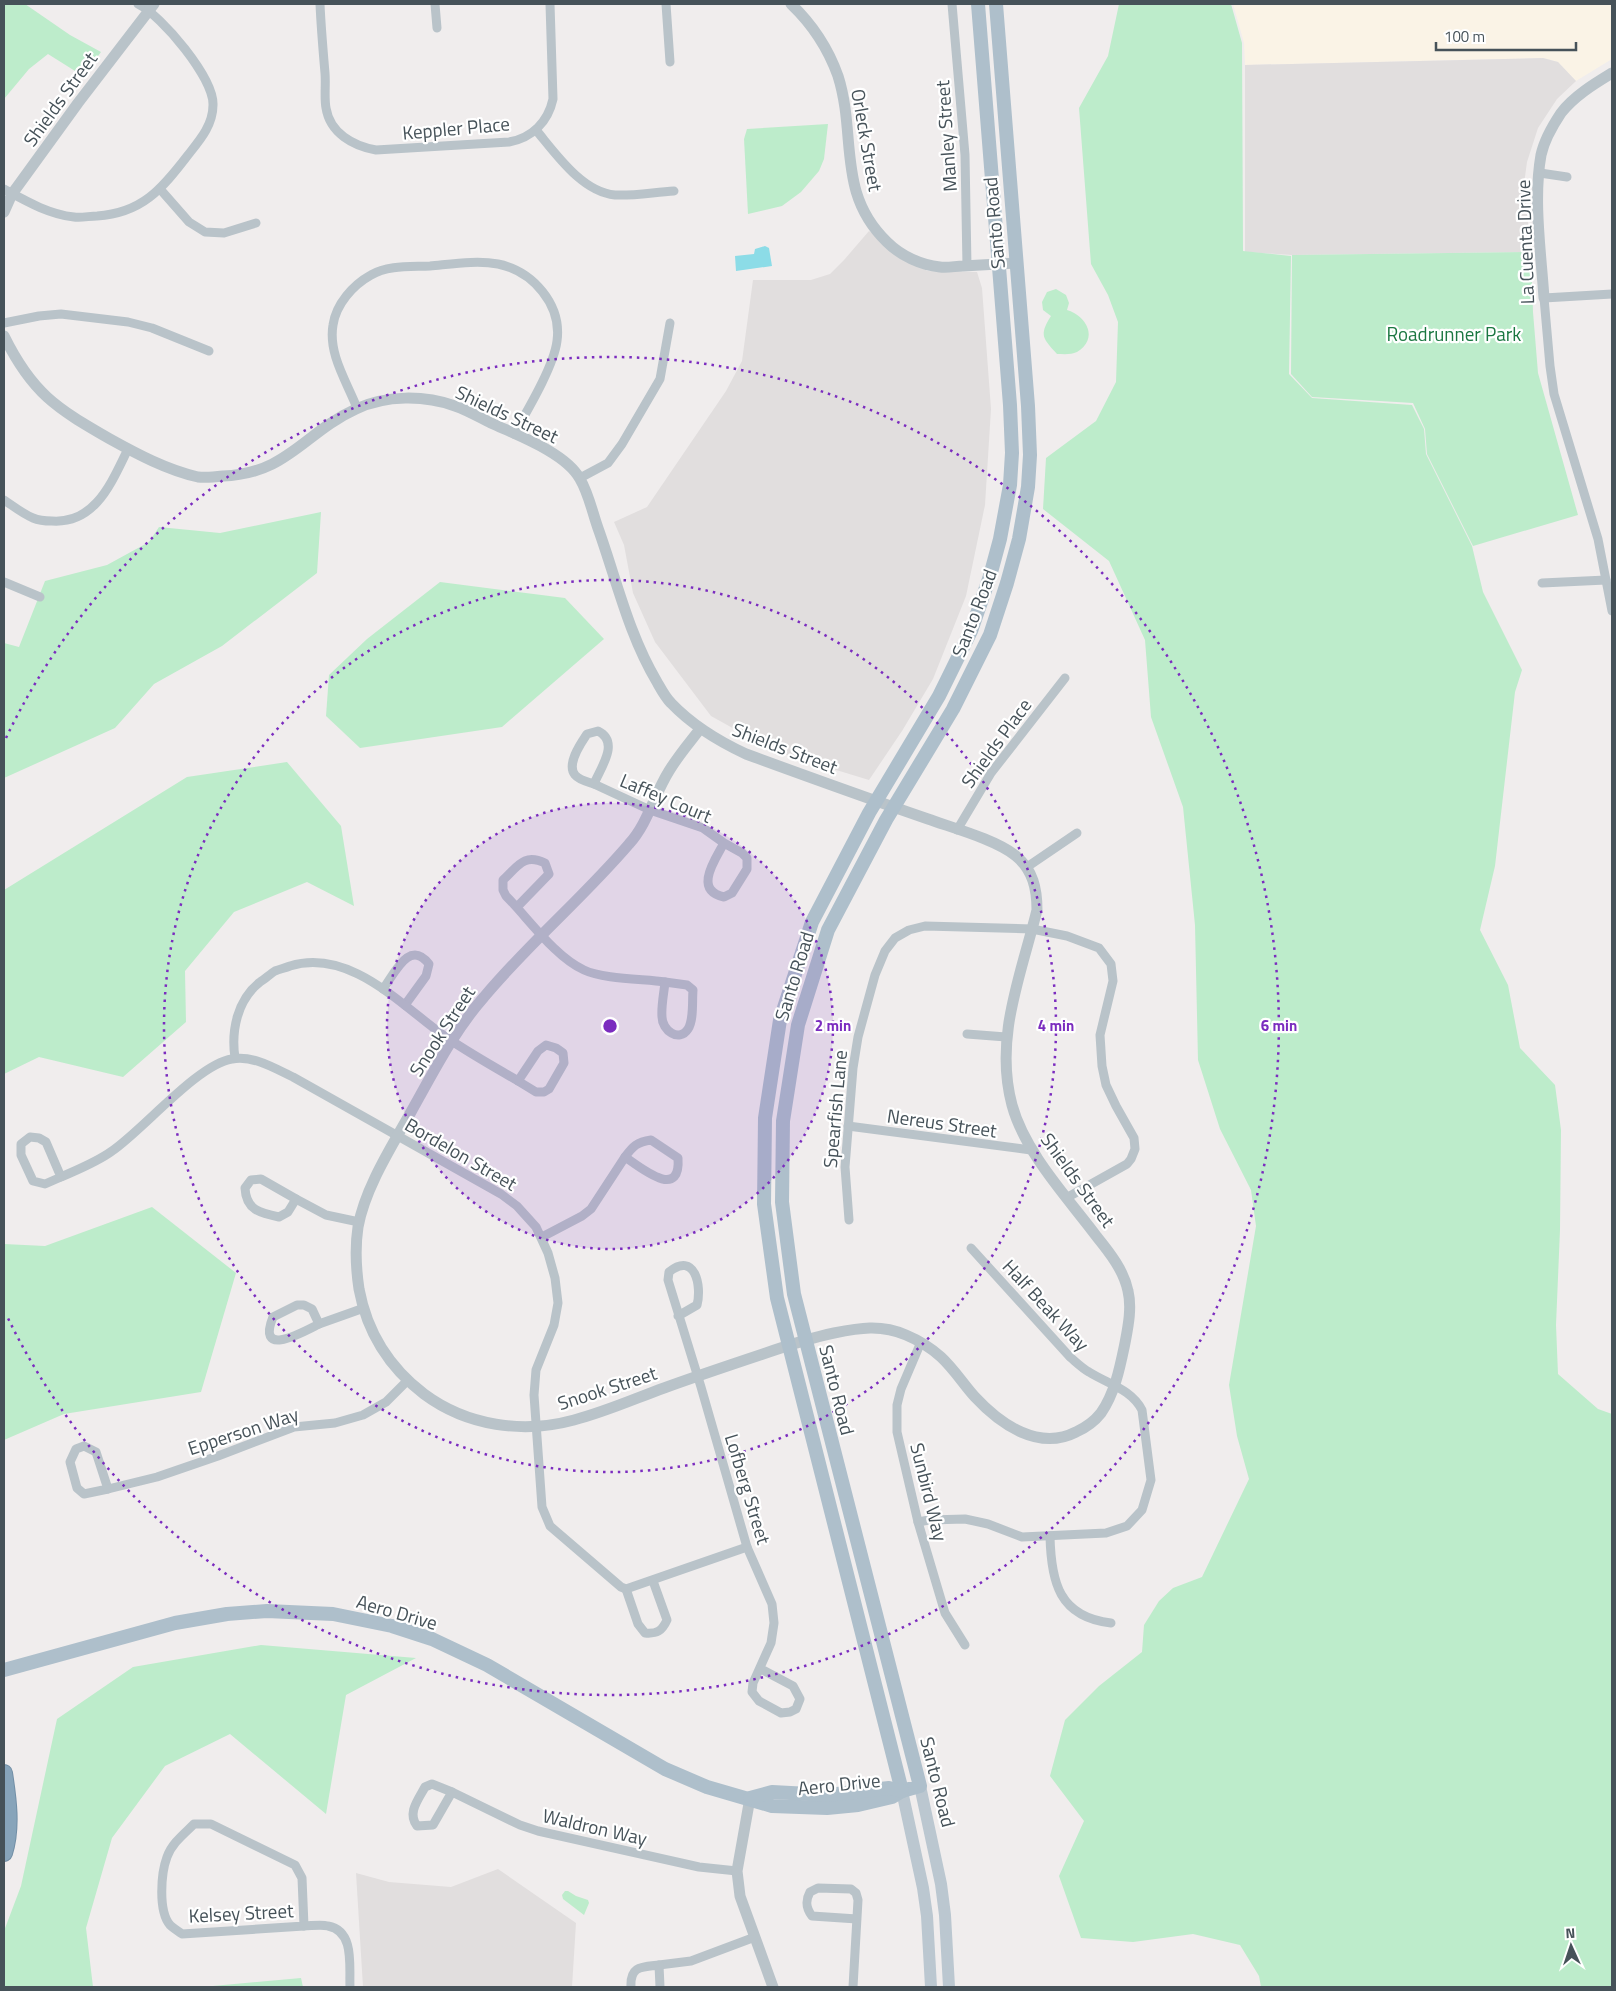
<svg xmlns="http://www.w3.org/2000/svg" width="1616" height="1991" font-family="'Titillium Web',sans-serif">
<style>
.commercial{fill:#faf3e6}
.education{fill:#e1dede}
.green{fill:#bdeccb}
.water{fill:#8cdce7}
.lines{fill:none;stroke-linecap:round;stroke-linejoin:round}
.motorway-casing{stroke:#728fa6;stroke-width:18}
.minor{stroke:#b9c3c9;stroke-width:9}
.tertiary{stroke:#b9c3c9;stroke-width:11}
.secondary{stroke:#bbc7d0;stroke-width:12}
.primary{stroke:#aebfcb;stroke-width:14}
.motorway{stroke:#87a4ba;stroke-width:16}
.ring{fill:none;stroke:#7b2cbf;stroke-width:2.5;stroke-dasharray:2.5 5}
.labels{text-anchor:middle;stroke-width:4.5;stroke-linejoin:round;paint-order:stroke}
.street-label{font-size:19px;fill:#465259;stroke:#fff}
.park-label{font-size:19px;fill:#1b7741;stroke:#fff}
.centre{fill:#7b2cbf;stroke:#fff;stroke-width:2.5}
.ring-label{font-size:15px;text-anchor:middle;font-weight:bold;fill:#7b2cbf;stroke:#fff;stroke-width:4.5;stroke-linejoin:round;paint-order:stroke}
</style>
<rect width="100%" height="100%" fill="#f0eded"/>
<path class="commercial" d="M1233,4H1612V59L1576,81L1558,62L1543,58L1245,65L1244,43Z"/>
<g class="education">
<path d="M1543,58L1558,62L1576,81L1557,99L1538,128L1527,162L1524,184L1531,252L1292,255L1245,252V65Z"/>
<path d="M869,231L927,271L977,272L982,288L991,409L985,505L966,596L933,679L902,731L869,780L774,751L711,716L655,642L633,593L624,545L614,522L647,507L726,391L742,361L753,280H811L830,274L844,260Z"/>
<path d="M498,1869L576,1923L572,1987H363L356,1873L389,1882L451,1887Z"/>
</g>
<g class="green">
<path d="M4,4H25L70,35L101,52L83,76L48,54L29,69L4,99Z"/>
<path d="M1119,4H1231L1242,43L1243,251L1291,256L1289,374L1312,398L1412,405L1424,429L1426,454L1472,546L1483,592L1522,670L1515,692L1495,866L1480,930L1508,985L1520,1048L1555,1085L1561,1130L1560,1230L1556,1325L1558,1374L1598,1409L1612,1414V1987H1261L1259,1976L1240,1945L1193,1934L1133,1942L1081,1938L1059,1876L1084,1821L1050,1776L1065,1720L1099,1686L1142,1652L1144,1625L1159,1601L1173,1588L1202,1577L1249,1479L1237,1436L1229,1385L1256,1226L1251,1190L1220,1129L1198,1060L1195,925L1183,807L1151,717L1145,640L1109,561L1043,509L1046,458L1096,421L1116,382L1118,322L1108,295L1091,264L1079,108L1108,56Z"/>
<path d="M828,124L824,159L819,171L801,192L782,206L748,214L744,139L747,129Z"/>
<path d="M1531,252L1533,312L1538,373L1578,515L1473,546L1427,454L1425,429L1413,403L1312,397L1291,374L1292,255Z"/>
<path d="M1056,289L1066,295L1069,303L1067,310C1087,316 1099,339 1077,352C1071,355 1063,354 1057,354C1044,339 1038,336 1051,316L1043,310L1042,302L1047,292Z"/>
<path d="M321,512L317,573L222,646L154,684L115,728L4,778V643L19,647L45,581L107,565L149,542L159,527L220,533Z"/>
<path d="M440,582L565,598L604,639L502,727L360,748L326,716L329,675L367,639Z"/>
<path d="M287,762L341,826L354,906L307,882L234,912L185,971L186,1022L123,1077L39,1057L4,1074V890L187,777Z"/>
<path d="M152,1207L236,1273L201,1392L64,1414L4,1440V1244L45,1246Z"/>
<path d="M261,1645L416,1658L346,1695L326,1814L230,1734L165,1766L112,1838L86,1928L93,1987H4V1931L21,1886L57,1719L133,1667Z"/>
<path d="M565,1891H568L576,1896L588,1900L589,1903L584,1915L563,1899L562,1895Z"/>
<path d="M301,1978L303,1987H202Z"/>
</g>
<path class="water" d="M765,246L769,248L772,266L736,271L735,256L754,254L755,249Z"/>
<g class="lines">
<g class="motorway-casing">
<path id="motorway" d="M4,1773C8,1799 12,1828 4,1853"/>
</g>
<g class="minor">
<path d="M320,4C321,27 323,50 325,73C326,85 324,97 326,108C330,133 353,146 376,150L509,142C532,138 548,122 553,99L550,4"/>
<path d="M435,4L437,28"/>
<path d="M666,4L670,62"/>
<path d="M952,4L965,155L967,266"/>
<path d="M536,130C556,154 582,192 615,195C634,196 655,192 674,191"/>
<path d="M1540,173L1567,177"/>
<path d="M4,189C26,201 48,214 74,217C81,218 90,216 97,216C142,213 162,189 188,155C200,140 213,125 213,105C214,78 162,16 138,4"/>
<path d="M160,189L189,222L205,232L224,233L256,223"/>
<path d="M1612,294L1544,298L1550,366L1554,394L1598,539L1612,611"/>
<path d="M4,323L39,316L61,314L128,322L152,328L209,351"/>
<path d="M357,408C347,382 328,354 333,325C336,304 353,285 371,275C388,265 411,267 430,266C452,264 477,260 498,264C533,271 562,305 557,341C554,366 527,411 514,434"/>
<path d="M580,478L608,463L622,444L660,379L670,323"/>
<path d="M4,500C13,506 23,514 33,518C40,521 46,521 52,521C96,524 112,481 128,449"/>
<path d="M4,582L40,597"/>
<path d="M1542,583L1606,580"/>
<path d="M598,731C620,742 601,767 594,784C588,782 579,780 575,775C566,764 581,743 587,734Z"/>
<path d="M594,784L650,810L703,828L724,843L742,853L747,858V869L732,893L724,897C693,890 715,860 724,843"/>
<path d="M957,830L991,773L1065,678"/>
<path d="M1027,867L1077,833"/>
<path d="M517,907L549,874L545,863C524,853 518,866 503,880V890L506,896C528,918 555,957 584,970C603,979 643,979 665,982"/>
<path d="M665,982L687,985L693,990C692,1001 694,1020 688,1029C679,1043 662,1030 662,1017C661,1006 664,993 665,982Z"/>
<path d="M383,989C395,973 409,939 429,964L426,976L405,1005"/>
<path d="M967,1034L1006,1037"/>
<path d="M546,1045L556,1048L563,1053L564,1063L549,1089L544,1092H536L518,1081L538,1051Z"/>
<path d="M235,1058C231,1031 237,1000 260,982C265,979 270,974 275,971C280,969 285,968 290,966C349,948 400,1004 443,1035C467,1052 493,1066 518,1081"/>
<path d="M848,1126L1031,1150"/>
<path d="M30,1137L39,1138L46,1142L61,1177L45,1184L33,1181L21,1155V1144Z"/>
<path d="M651,1140L678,1158C681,1201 641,1168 625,1157C633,1146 637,1142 651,1140Z"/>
<path d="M61,1177C79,1169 97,1162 112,1151C143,1130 198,1064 232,1059C253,1055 274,1068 293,1077L501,1194L517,1206L536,1227L548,1253L555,1278L558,1303L554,1325L536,1370L534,1395L542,1507L550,1526L621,1587L626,1589L747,1547"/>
<path d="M261,1179L296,1199L288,1212L279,1217C260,1213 246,1210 245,1188L251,1180Z"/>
<path d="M296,1199L326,1215L359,1222"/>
<path d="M849,1220L845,1167L853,1068L858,1037L875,975L885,951L895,938L909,930L925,926L1032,929L1067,936L1099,948L1111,964L1113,981L1100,1035L1102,1066L1106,1085L1116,1106L1134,1138L1135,1149L1131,1159L1127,1164L1068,1197"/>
<path d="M542,1237L582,1216L591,1209L625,1157"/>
<path d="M297,1305H304L312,1309L319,1324C303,1332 256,1359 273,1317Z"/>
<path d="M678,1316L697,1305C702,1286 695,1251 669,1272L668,1280L701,1387L747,1547L772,1604L774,1623L771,1643L753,1683L752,1692L759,1701L781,1713L790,1712L796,1709L800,1699L793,1686L761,1669"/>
<path d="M319,1324L364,1308"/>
<path d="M921,1342L901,1389L897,1405V1432L918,1522L945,1613L965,1645"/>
<path d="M84,1446L96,1452L108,1489L84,1494L77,1488L70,1462L76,1449Z"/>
<path d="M108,1489L157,1477L218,1456L294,1427L335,1423L363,1415L386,1402L407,1381"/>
<path d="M918,1522L929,1520L965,1519L988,1524L1022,1537L1106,1533L1127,1526L1142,1510L1151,1480L1142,1410C1131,1389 1108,1384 1089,1372C1082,1368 1076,1362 1070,1357L971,1248"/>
<path d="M1050,1536C1051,1582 1059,1617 1111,1623"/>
<path d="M626,1589L638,1624L645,1633C657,1634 662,1631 667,1620L653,1581"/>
<path d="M432,1784L452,1792L433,1825L417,1826C407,1813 418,1800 425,1787Z"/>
<path d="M452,1792L520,1825L538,1831L699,1867L737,1871"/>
<path d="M194,1824H211L295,1865L302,1878L304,1926L182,1934C178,1931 173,1928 170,1925C158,1911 161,1873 167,1857C172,1843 184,1834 194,1824Z"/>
<path d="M304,1926C311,1926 321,1924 328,1926C355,1931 349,1966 350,1987"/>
<path d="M659,1965L691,1961L755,1937"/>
<path d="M631,1987C630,1966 641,1967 659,1965L660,1987"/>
<path d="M853,1987L858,1900L856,1893L851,1889L818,1888L810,1892C805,1901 806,1908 812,1916L857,1919"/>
</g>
<g class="tertiary">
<path d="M791,4C812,24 828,48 838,76C857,136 836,193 887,242C901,256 921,265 940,267C948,268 956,266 963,266C981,265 998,264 1016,263"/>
<path d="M4,212L12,194L78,103L154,4"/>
<path d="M1544,298C1541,252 1533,200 1541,155C1544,141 1553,125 1561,113C1574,96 1594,84 1612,73"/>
<path d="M4,336C32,393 56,408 110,439C137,454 167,470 198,477C206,478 215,477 223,476C287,474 305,432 356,409C386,395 424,395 455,406C467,410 479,417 491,423C517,435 566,453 580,479C589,494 593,515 599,531C617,582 629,635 657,682C661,689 665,697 671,703C692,725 718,741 746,754C806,776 867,798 928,819C953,828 997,840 1016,856C1033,870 1037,889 1037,910C1021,975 994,1038 1012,1105C1025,1153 1068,1198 1097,1237C1110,1253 1124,1271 1128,1291C1132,1308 1128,1327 1125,1343C1120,1367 1115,1393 1101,1413C1094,1422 1087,1427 1076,1432C1039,1451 1001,1425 975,1397C964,1385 954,1369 941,1357C931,1348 918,1340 906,1335C881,1324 859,1328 834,1333C810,1338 786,1346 763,1354C730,1365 697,1376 664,1388C634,1399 605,1412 574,1420C523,1434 467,1426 424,1394C390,1368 367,1332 359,1289C356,1269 355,1247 358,1227C365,1188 392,1146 411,1112C433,1073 454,1031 484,997C529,943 583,898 629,844C648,823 654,795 669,771C678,756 690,742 700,729"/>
<path d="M750,1798L737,1871L740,1896L773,1987"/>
</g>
<g class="secondary">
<path d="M920,1786L941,1884L945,1915L949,1987"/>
<path d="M902,1791L923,1888L927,1916L931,1987"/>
</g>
<g class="primary">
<path d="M4,1670L175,1623L227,1614L267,1611L333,1614L392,1626L432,1639L487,1665L665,1769L707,1787L772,1806L827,1808L858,1805L892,1797L902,1791L920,1786L794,1294L782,1202L783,1121L798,1025L828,930L886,820L953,709L990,635L1007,583L1019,539L1028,487L1030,455L1028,406L996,4"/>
<path d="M902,1791L777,1298L764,1204L765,1118L780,1020L812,922L869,813L939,696L971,631L990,576L1000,539L1010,485L1012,453L1010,405L978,4"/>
<path d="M750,1798L772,1792L828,1795L889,1788L902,1791"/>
</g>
<use href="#motorway" class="motorway"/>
</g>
<circle cx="610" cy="1026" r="223" fill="#7b2cbf" fill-opacity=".12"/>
<g class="ring">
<circle cx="610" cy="1026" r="223"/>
<circle cx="610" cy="1026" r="446"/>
<path d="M6 738A669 669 0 1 1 6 1314"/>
</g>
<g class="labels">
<g class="street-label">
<text transform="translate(60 99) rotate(-54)" y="7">Shields Street</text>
<text transform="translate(456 128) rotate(-5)" y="7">Keppler Place</text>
<text transform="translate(946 136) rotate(-94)" y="7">Manley Street</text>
<text transform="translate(867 140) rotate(80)" y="7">Orleck Street</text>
<text transform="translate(994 223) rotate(-95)" y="7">Santo Road</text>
<text transform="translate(1525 242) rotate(-92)" y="7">La Cuenta Drive</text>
<text transform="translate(507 414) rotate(25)" y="7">Shields Street</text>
<text transform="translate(974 613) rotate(-69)" y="7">Santo Road</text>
<text transform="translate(996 743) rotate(-54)" y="7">Shields Place</text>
<text transform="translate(785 748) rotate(21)" y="7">Shields Street</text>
<text transform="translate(666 798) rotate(23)" y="7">Laffey Court</text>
<text transform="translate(794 976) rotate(-73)" y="7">Santo Road</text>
<text transform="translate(442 1031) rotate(-57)" y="7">Snook Street</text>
<text transform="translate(835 1109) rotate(-85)" y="7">Spearfish Lane</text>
<text transform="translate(942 1123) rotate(8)" y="7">Nereus Street</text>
<text transform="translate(461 1154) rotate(30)" y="7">Bordelon Street</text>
<text transform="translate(1078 1180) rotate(54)" y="7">Shields Street</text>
<text transform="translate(1046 1305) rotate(47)" y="7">Half Beak Way</text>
<text transform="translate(607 1388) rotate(-18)" y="7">Snook Street</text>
<text transform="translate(837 1390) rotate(76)" y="7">Santo Road</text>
<text transform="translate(243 1431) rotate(-18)" y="7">Epperson Way</text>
<text transform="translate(748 1489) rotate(73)" y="7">Lofberg Street</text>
<text transform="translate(929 1492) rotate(76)" y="7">Sunbird Way</text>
<text transform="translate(397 1612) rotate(16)" y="7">Aero Drive</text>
<text transform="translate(938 1782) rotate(76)" y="7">Santo Road</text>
<text transform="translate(839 1784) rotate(-6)" y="7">Aero Drive</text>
<text transform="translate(595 1827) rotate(13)" y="7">Waldron Way</text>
<text transform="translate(241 1913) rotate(-3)" y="7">Kelsey Street</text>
</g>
<g class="park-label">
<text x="1454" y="341">Roadrunner Park</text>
</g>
</g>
<circle cx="610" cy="1026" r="8" class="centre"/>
<g class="ring-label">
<text x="833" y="1031">2 min</text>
<text x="1056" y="1031">4 min</text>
<text x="1279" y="1031">6 min</text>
</g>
<rect width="1616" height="1991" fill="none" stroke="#465259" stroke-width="10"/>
<g transform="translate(1571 1946) rotate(357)" stroke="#ffffff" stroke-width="4" paint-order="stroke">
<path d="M0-4L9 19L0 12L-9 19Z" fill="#465259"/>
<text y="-8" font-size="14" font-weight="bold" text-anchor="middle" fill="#465259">N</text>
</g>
<path d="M1436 42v8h140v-8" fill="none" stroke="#465259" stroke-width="2.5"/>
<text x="1444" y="42" font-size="15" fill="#465259" stroke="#ffffff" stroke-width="4" paint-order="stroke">100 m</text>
</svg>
